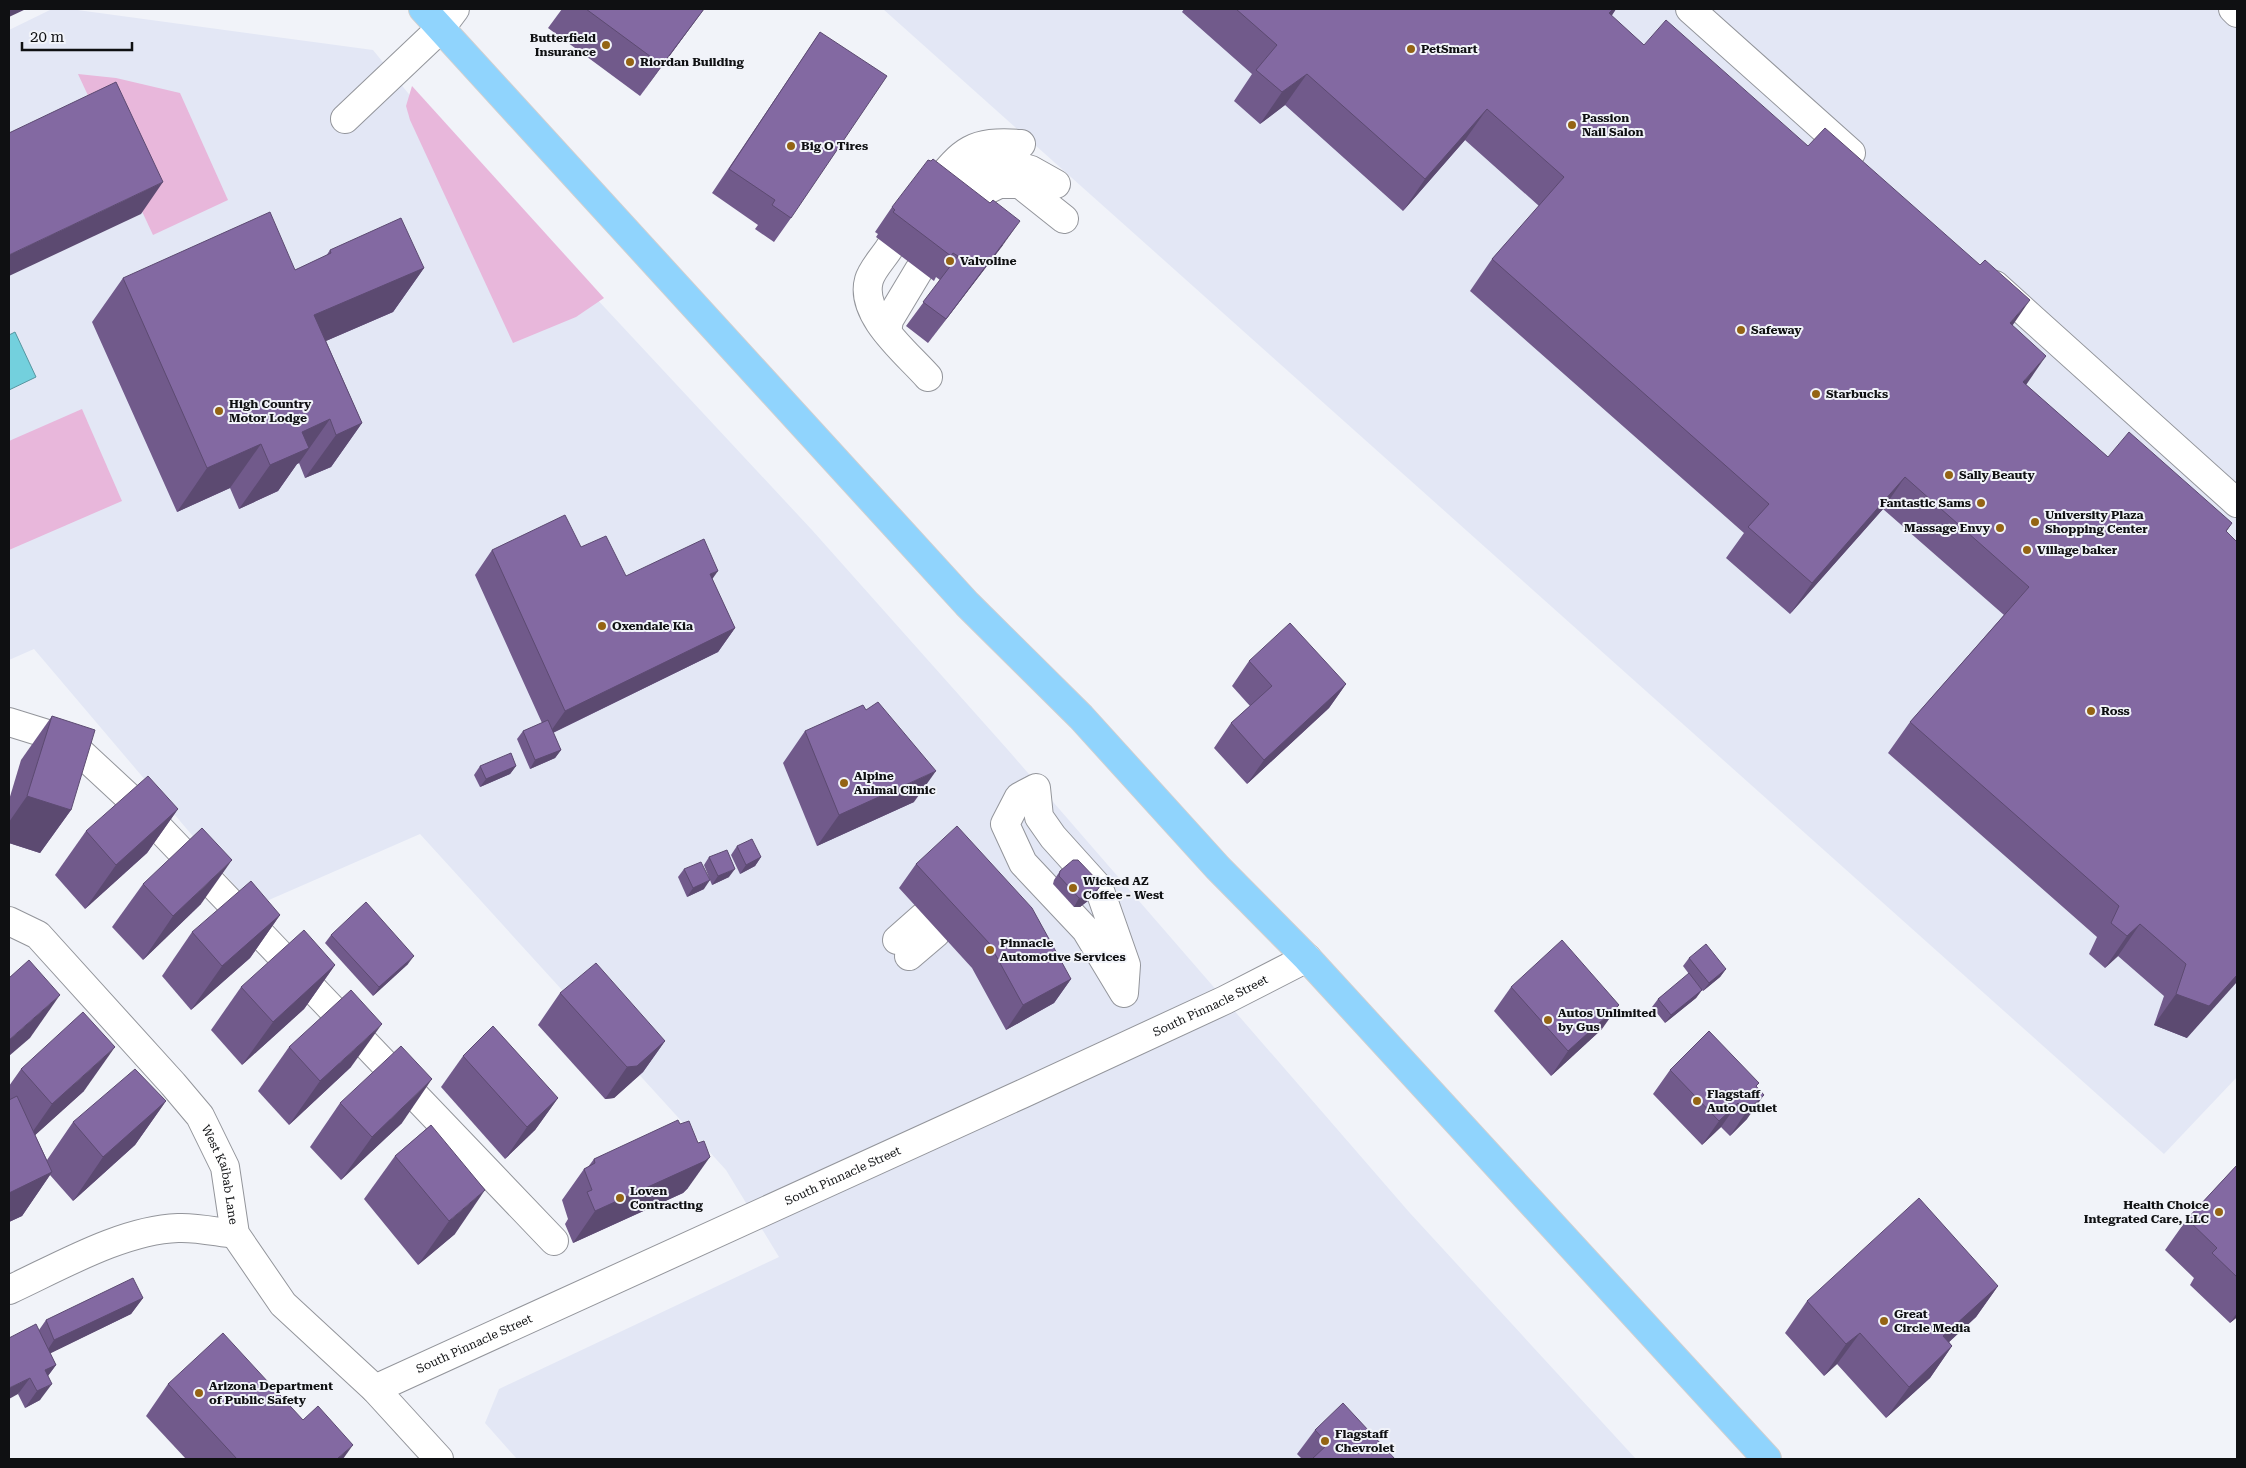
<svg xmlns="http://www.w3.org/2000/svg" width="2246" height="1468" font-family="'Roboto Serif',serif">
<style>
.built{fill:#e3e7f5}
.green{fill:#e8b7db}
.water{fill:#73d0dd;stroke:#5596a0}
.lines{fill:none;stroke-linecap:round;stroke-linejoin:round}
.minor-casing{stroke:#93959b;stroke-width:30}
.major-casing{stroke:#cfcfd0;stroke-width:30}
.minor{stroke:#fff;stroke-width:28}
.major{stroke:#90d4fd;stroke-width:28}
.wall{fill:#715a8b}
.shaded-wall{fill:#5c4a71}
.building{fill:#8369a2;stroke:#5c4a71}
.poi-dot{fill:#946414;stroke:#f1f3f9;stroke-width:2}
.labels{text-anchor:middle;stroke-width:4;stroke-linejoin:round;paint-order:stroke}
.poi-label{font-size:12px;font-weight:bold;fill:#0f1012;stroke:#f1f3f9;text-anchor:start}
.street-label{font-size:12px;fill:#0f1012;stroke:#f1f3f9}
</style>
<rect width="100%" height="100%" fill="#f1f3f9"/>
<g class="built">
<path d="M52,9H70L373,50L430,120L812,530L1008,750L1409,1212L1636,1459H517L485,1423L499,1389L779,1257L726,1170L420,834L253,907L34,649L9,660V30Z"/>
<path d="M883,9H2237V1077L2164,1154Z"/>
</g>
<g class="green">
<path d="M78,74L116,78L180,93L228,200L153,235Z"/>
<path d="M412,86L604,298L576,317L513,343L410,120L406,106Z"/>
<path d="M82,409L122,501L9,550V441Z"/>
</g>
<path class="water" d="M15,332L36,377L9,390V335Z"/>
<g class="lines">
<g class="minor-casing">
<g id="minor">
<path d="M1690,9L1851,153"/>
<path d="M2233,9L2237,13"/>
<path d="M345,119L440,29L455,9"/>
<path d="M931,190C962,152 969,140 1021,144"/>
<path d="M945,205L967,175L983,167L1008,163L1031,170L1056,184"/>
<path d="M960,217L985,191L999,184H1020L1064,219"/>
<path d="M890,247C884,257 872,269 869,280C859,315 907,353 928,377"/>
<path d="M1995,285L2237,503"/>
<path d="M887,332L889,320L919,270"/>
<path d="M9,722L67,740L136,804L554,1241"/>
<path d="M1036,788L1039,817L1053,837L1099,888L1126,965L1124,993L1086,930L1023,863L1005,824L1019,797Z"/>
<path id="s1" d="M9,921L38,935L173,1084L200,1116L225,1167L235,1234L283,1304L375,1389L439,1459"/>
<path d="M897,940L923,917"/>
<path d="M909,956L936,933"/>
<path d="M9,1290C59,1267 122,1230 178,1228C196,1227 217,1232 235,1234"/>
<path id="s2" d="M375,1389L1022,1094L1225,1000L1307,958"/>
</g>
</g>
<g class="major-casing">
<path id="major" d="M423,9L967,604L1081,717L1218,868L1307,958L1767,1459"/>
</g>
<use href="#minor" class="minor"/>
<use href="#major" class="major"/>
</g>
<g class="wall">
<path d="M562,9H704L640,96L548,28Z"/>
<path d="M1184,9H1616L1611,16L1644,45L2012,326L2026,385L2108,457L2232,523L2226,532L2187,1038L2154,1025L2164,996L2118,956L2105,968L2089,954L2097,937L1888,753L1910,722L2004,615L1883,509L1790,614L1726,558L1744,533L1470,291L1492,259L1539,206L1465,140L1403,211L1285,105L1260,124L1234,101L1252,74L1182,12Z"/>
<path d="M820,32L791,218L774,242L755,229L758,225L712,193Z"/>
<path d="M892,207L1003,245L928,343L906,326L940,280L936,277L934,281L876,237L878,234L875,232Z"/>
<path d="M330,250L424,268L393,312L326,341L362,423L331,467L305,478L299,463L297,464L278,491L239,509L230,488L177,512L92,322L123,278L295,270L326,256Z"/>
<path d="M581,547L626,576L712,579L735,628L718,652L553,733L561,750L555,758L530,769L517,739L523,731L542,723L475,575L492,550Z"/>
<path d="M1249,661L1346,684L1329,708L1247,784L1214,748L1231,723L1250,706L1232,686Z"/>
<path d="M52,716L71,810L40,853L9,843V800L21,760Z"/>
<path d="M805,731L914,802L817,846L783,763Z"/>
<path d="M480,766H516L510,774L480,787L474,775Z"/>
<path d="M178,809L147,853L85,909L55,875L86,831Z"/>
<path d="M737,846L761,857L755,866L740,874L731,855Z"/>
<path d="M709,857L729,877L712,885L704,865Z"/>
<path d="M916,864L1071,979L1054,1003L1006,1030L972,968L899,888Z"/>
<path d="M684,869L704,889L687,897L678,877Z"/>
<path d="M1060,871L1099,888L1093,897L1080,907H1074L1053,884L1054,880Z"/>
<path d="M143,884L201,904L143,960L112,927Z"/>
<path d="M280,915L250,958L191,1010L162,976L192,932Z"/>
<path d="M331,935L408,964L373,996L325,943Z"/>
<path d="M1689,958L1726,969L1720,977L1703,991L1702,990L1696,998L1665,1023L1652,1007L1658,999L1689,974L1683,966Z"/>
<path d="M335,965L304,1009L242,1065L211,1030L241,987Z"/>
<path d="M1511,987L1602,1029L1551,1076L1494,1011Z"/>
<path d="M560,993L665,1041L643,1072L614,1098L605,1099L538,1025Z"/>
<path d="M289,1047L351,1067L289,1125L258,1091Z"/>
<path d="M463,1056L558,1098L535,1130L505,1159L441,1087Z"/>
<path d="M21,1069L84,1091L35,1135L47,1160L73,1122L166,1101L135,1145L73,1201L50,1175L22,1216L9,1222V1086Z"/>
<path d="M1670,1070L1756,1086L1747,1119L1730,1136L1721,1127L1702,1145L1653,1094Z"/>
<path d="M340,1103L402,1123L341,1180L310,1147Z"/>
<path d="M680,1124L688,1188L683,1193L573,1243L565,1224L568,1219L562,1200L584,1169L588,1167L594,1159Z"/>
<path d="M431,1125L455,1234L418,1265L364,1199L395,1156Z"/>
<path d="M2237,1165V1319L2236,1318L2230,1323L2190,1285L2194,1278L2165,1250L2187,1219Z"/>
<path d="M1998,1286L1976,1317L1949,1342L1952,1346L1930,1378L1886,1418L1837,1364L1824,1376L1785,1333L1807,1301Z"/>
<path d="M143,1298L131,1314L50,1353L56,1365L48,1376L40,1400L25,1408L18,1394L39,1330L46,1320Z"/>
<path d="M168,1384L303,1420L343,1459H186L146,1416Z"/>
<path d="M1315,1430L1395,1459H1302L1297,1454Z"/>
</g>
<g class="shaded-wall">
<path d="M9,9H26L9,17Z"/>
<path d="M704,9L640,96L662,65Z"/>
<path d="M1613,9H1616L1609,20V13Z"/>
<path d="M1307,74L1285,105L1260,124L1282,92Z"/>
<path d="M1487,109L1465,140L1403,211L1425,179Z"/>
<path d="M163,182L141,214L9,276V255Z"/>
<path d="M1020,221L1003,245L928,343L946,319Z"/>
<path d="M424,268L393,312L284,359L314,315Z"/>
<path d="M2030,300L2008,332L2010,323Z"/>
<path d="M2046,356L2024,388L2023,382Z"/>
<path d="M330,419L299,463L297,464L278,491L239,509L270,465L302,432Z"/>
<path d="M362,423L331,467L305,478L336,435Z"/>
<path d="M261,444L230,488L177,512L207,468Z"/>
<path d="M1905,477L1883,509L1790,614L1812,583Z"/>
<path d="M718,571L701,595L710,574Z"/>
<path d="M735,628L718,652L548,735L565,711Z"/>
<path d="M1346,684L1329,708L1247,784L1264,760Z"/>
<path d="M561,750L555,758L530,769L535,760Z"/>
<path d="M516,766L510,774L480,787L486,779Z"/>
<path d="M936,771L914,802L817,846L839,815Z"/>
<path d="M27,796L71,810L40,853L9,843V822Z"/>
<path d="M178,809L147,853L85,909L116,865Z"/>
<path d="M761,857L755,866L740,874L746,865Z"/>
<path d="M232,860L201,904L143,960L173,916Z"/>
<path d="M735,869L729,877L712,885L718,876Z"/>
<path d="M710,880L704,889L687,897L693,888Z"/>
<path d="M1099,888L1093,897L1080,907H1074L1079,898Z"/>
<path d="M280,915L250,958L191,1010L222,966Z"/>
<path d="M2140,924L2118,956L2105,968L2127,936Z"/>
<path d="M414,956L408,964L373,996L379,987Z"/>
<path d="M335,965L304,1009L242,1065L273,1022Z"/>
<path d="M1726,969L1720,977L1703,991L1709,983Z"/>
<path d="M2237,975V982L2187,1038L2154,1025L2176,994Z"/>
<path d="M1071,979L1054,1003L1006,1030L1023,1005Z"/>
<path d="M1702,990L1696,998L1665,1023L1671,1015Z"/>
<path d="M60,995L30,1038L9,1056V1040Z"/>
<path d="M1619,1005L1602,1029L1551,1076L1568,1051Z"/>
<path d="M382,1024L351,1067L289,1125L320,1081Z"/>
<path d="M665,1041L643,1072L614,1098L605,1099L627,1067Z"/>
<path d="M115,1047L84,1091L22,1147L52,1104Z"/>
<path d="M432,1079L402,1123L341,1180L372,1137Z"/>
<path d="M1764,1095L1747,1119L1730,1136L1747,1111Z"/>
<path d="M558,1098L535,1130L505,1159L527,1127Z"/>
<path d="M166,1101L135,1145L73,1201L103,1157Z"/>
<path d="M1738,1103L1721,1127L1702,1145L1719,1121Z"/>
<path d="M710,1157L688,1188L683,1193L573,1243L595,1211Z"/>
<path d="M52,1172L22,1216L9,1222V1193Z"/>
<path d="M485,1190L455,1234L418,1265L449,1221Z"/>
<path d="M1998,1286L1976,1317L1921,1368L1943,1336Z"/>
<path d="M143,1298L131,1314L43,1357L54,1340Z"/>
<path d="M2237,1313V1316L2236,1318L2230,1323Z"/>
<path d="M1860,1333L1837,1364L1824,1376L1846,1344Z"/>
<path d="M1952,1346L1930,1378L1886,1418L1909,1387Z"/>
<path d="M56,1365L44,1381L34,1387L45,1370Z"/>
<path d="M30,1378L18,1394L9,1399V1388Z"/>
<path d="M52,1384L40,1400L25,1408L37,1391Z"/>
<path d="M353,1445L343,1459H337Z"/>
</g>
<g class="building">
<path d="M586,9H704L662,65Z"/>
<path d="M1236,9H1613L1609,13L1644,45L1666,20L1808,146L1825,128L1980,265L1985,260L2030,300L2010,323L2046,356L2023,382L2108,457L2129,432L2232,523L2226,531L2237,542V975L2209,1006L2176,994L2186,964L2140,924L2127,936L2111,923L2119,906L1910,722L2029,587L1905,477L1812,583L1748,527L1769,504L1492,259L1564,177L1487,109L1425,179L1307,74L1282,92L1256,70L1277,45Z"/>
<path d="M820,32L887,76L791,218L772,205L775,200L729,169Z"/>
<path d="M116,82L163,182L9,255V133Z"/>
<path d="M933,159L990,203L993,200L1020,221L946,319L923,302L958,256L953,253L951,256L893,212L895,210L892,207L928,160L931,161Z"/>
<path d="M270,212L295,270L331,253L330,250L401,218L424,268L314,315L362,423L336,435L330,419L302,432L309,448L270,465L261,444L207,468L123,278Z"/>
<path d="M565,515L581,547L606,536L626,576L704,539L718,571L710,574L735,628L565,711L492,550Z"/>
<path d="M1290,623L1346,684L1264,760L1231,723L1272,686L1249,661Z"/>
<path d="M878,702L936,771L839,815L805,731L863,705L866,710Z"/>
<path d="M52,716L95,730L71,810L27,796Z"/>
<path d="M548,720L561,750L535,760L523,731Z"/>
<path d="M511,753L516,766L486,779L480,766Z"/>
<path d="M148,776L178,809L116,865L86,831Z"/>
<path d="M957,826L1032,908L1071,979L1023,1005L989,943L916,864Z"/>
<path d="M202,828L232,860L173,916L143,884Z"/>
<path d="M752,839L761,857L746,865L737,846Z"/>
<path d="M727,850L735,869L718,876L709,857Z"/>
<path d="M1073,860H1078L1099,882V888L1086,899L1079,898L1059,876L1060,871Z"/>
<path d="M701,862L710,880L693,888L684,869Z"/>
<path d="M251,881L280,915L222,966L192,932Z"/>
<path d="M366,902L414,956L379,987L331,935Z"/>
<path d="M304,930L335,965L273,1022L241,987Z"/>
<path d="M1562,940L1619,1005L1568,1051L1511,987Z"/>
<path d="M1706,944L1726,969L1709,983L1689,958Z"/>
<path d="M29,960L60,995L9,1040V978Z"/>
<path d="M596,963L665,1041L637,1066L627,1067L560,993Z"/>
<path d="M1689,973L1702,990L1671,1015L1658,999Z"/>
<path d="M351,990L382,1024L320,1081L289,1047Z"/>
<path d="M83,1012L115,1047L52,1104L21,1069Z"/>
<path d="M493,1026L558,1098L527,1127L463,1056Z"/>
<path d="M1709,1031L1759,1083L1756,1086L1764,1095L1747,1111L1738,1103L1719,1121L1670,1070Z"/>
<path d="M401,1046L432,1079L372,1137L340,1103Z"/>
<path d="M135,1069L166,1101L103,1157L73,1122Z"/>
<path d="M17,1096L52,1172L9,1193V1100Z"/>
<path d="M678,1120L680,1124L689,1121L698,1143L704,1141L710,1157L705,1161L595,1211L587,1192L592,1190L584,1169L595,1163L594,1159Z"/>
<path d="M431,1125L485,1190L449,1221L395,1156Z"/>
<path d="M2237,1165V1277L2212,1253L2217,1248L2187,1219Z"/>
<path d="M1919,1198L1998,1286L1943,1336L1952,1346L1909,1387L1860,1333L1846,1344L1807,1301Z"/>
<path d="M133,1278L143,1298L54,1340L46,1320Z"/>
<path d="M36,1324L56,1365L45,1370L52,1384L37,1391L30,1378L9,1388V1338Z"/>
<path d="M223,1333L303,1420L318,1406L353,1445L337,1459H237L168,1384Z"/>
<path d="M1343,1403L1395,1459H1312L1328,1444L1315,1430Z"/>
</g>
<g class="poi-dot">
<circle cx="606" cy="45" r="5"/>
<circle cx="1411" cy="49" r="5"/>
<circle cx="630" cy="62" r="5"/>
<circle cx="1572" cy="125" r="5"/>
<circle cx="791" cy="146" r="5"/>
<circle cx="950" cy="261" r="5"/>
<circle cx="1741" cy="330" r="5"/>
<circle cx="1816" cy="394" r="5"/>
<circle cx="219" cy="411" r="5"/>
<circle cx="1949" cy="475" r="5"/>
<circle cx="1981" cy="503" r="5"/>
<circle cx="2035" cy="522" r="5"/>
<circle cx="2000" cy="528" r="5"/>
<circle cx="2027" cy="550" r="5"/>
<circle cx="602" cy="626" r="5"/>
<circle cx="2091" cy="711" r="5"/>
<circle cx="844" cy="783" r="5"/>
<circle cx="1073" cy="888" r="5"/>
<circle cx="990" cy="950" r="5"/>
<circle cx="1548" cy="1020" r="5"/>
<circle cx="1697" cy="1101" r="5"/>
<circle cx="620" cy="1198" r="5"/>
<circle cx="2219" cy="1212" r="5"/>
<circle cx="1884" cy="1321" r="5"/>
<circle cx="199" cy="1393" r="5"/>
<circle cx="1325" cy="1441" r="5"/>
</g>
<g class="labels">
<g class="poi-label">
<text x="596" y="42" text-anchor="end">Butterfield<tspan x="596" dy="14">Insurance</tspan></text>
<text x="1421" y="53">PetSmart</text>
<text x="640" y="66">Riordan Building</text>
<text x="1582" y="122">Passion<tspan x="1582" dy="14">Nail Salon</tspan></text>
<text x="801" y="150">Big O Tires</text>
<text x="960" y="265">Valvoline</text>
<text x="1751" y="334">Safeway</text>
<text x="1826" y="398">Starbucks</text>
<text x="229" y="408">High Country<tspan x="229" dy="14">Motor Lodge</tspan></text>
<text x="1959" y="479">Sally Beauty</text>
<text x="1971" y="507" text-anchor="end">Fantastic Sams</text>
<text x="2045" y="519">University Plaza<tspan x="2045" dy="14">Shopping Center</tspan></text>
<text x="1990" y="532" text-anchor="end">Massage Envy</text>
<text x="2037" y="554">Village baker</text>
<text x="612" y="630">Oxendale Kia</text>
<text x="2101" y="715">Ross</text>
<text x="854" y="780">Alpine<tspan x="854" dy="14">Animal Clinic</tspan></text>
<text x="1083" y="885">Wicked AZ<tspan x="1083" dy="14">Coffee - West</tspan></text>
<text x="1000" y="947">Pinnacle<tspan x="1000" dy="14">Automotive Services</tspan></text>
<text x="1558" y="1017">Autos Unlimited<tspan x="1558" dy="14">by Gus</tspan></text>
<text x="1707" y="1098">Flagstaff<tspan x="1707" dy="14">Auto Outlet</tspan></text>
<text x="630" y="1195">Loven<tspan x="630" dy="14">Contracting</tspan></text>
<text x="2209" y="1209" text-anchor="end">Health Choice<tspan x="2209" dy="14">Integrated Care, LLC</tspan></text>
<text x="1894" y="1318">Great<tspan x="1894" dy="14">Circle Media</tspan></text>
<text x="209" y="1390">Arizona Department<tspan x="209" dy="14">of Public Safety</tspan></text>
<text x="1335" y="1438">Flagstaff<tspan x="1335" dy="14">Chevrolet</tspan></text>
</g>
<g class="street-label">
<text dy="4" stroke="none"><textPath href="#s2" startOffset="919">South Pinnacle Street</textPath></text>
<text dy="4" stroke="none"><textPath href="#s1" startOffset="338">West Kaibab Lane</textPath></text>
<text dy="4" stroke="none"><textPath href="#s2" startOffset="514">South Pinnacle Street</textPath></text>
<text dy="4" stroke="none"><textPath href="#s2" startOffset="109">South Pinnacle Street</textPath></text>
</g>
</g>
<rect width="2246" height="1468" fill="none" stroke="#0f1012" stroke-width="20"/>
<path d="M22 42v8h110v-8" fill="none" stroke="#0f1012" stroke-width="2.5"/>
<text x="30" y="42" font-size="15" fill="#0f1012" stroke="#f1f3f9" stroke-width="4" paint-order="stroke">20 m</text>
</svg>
